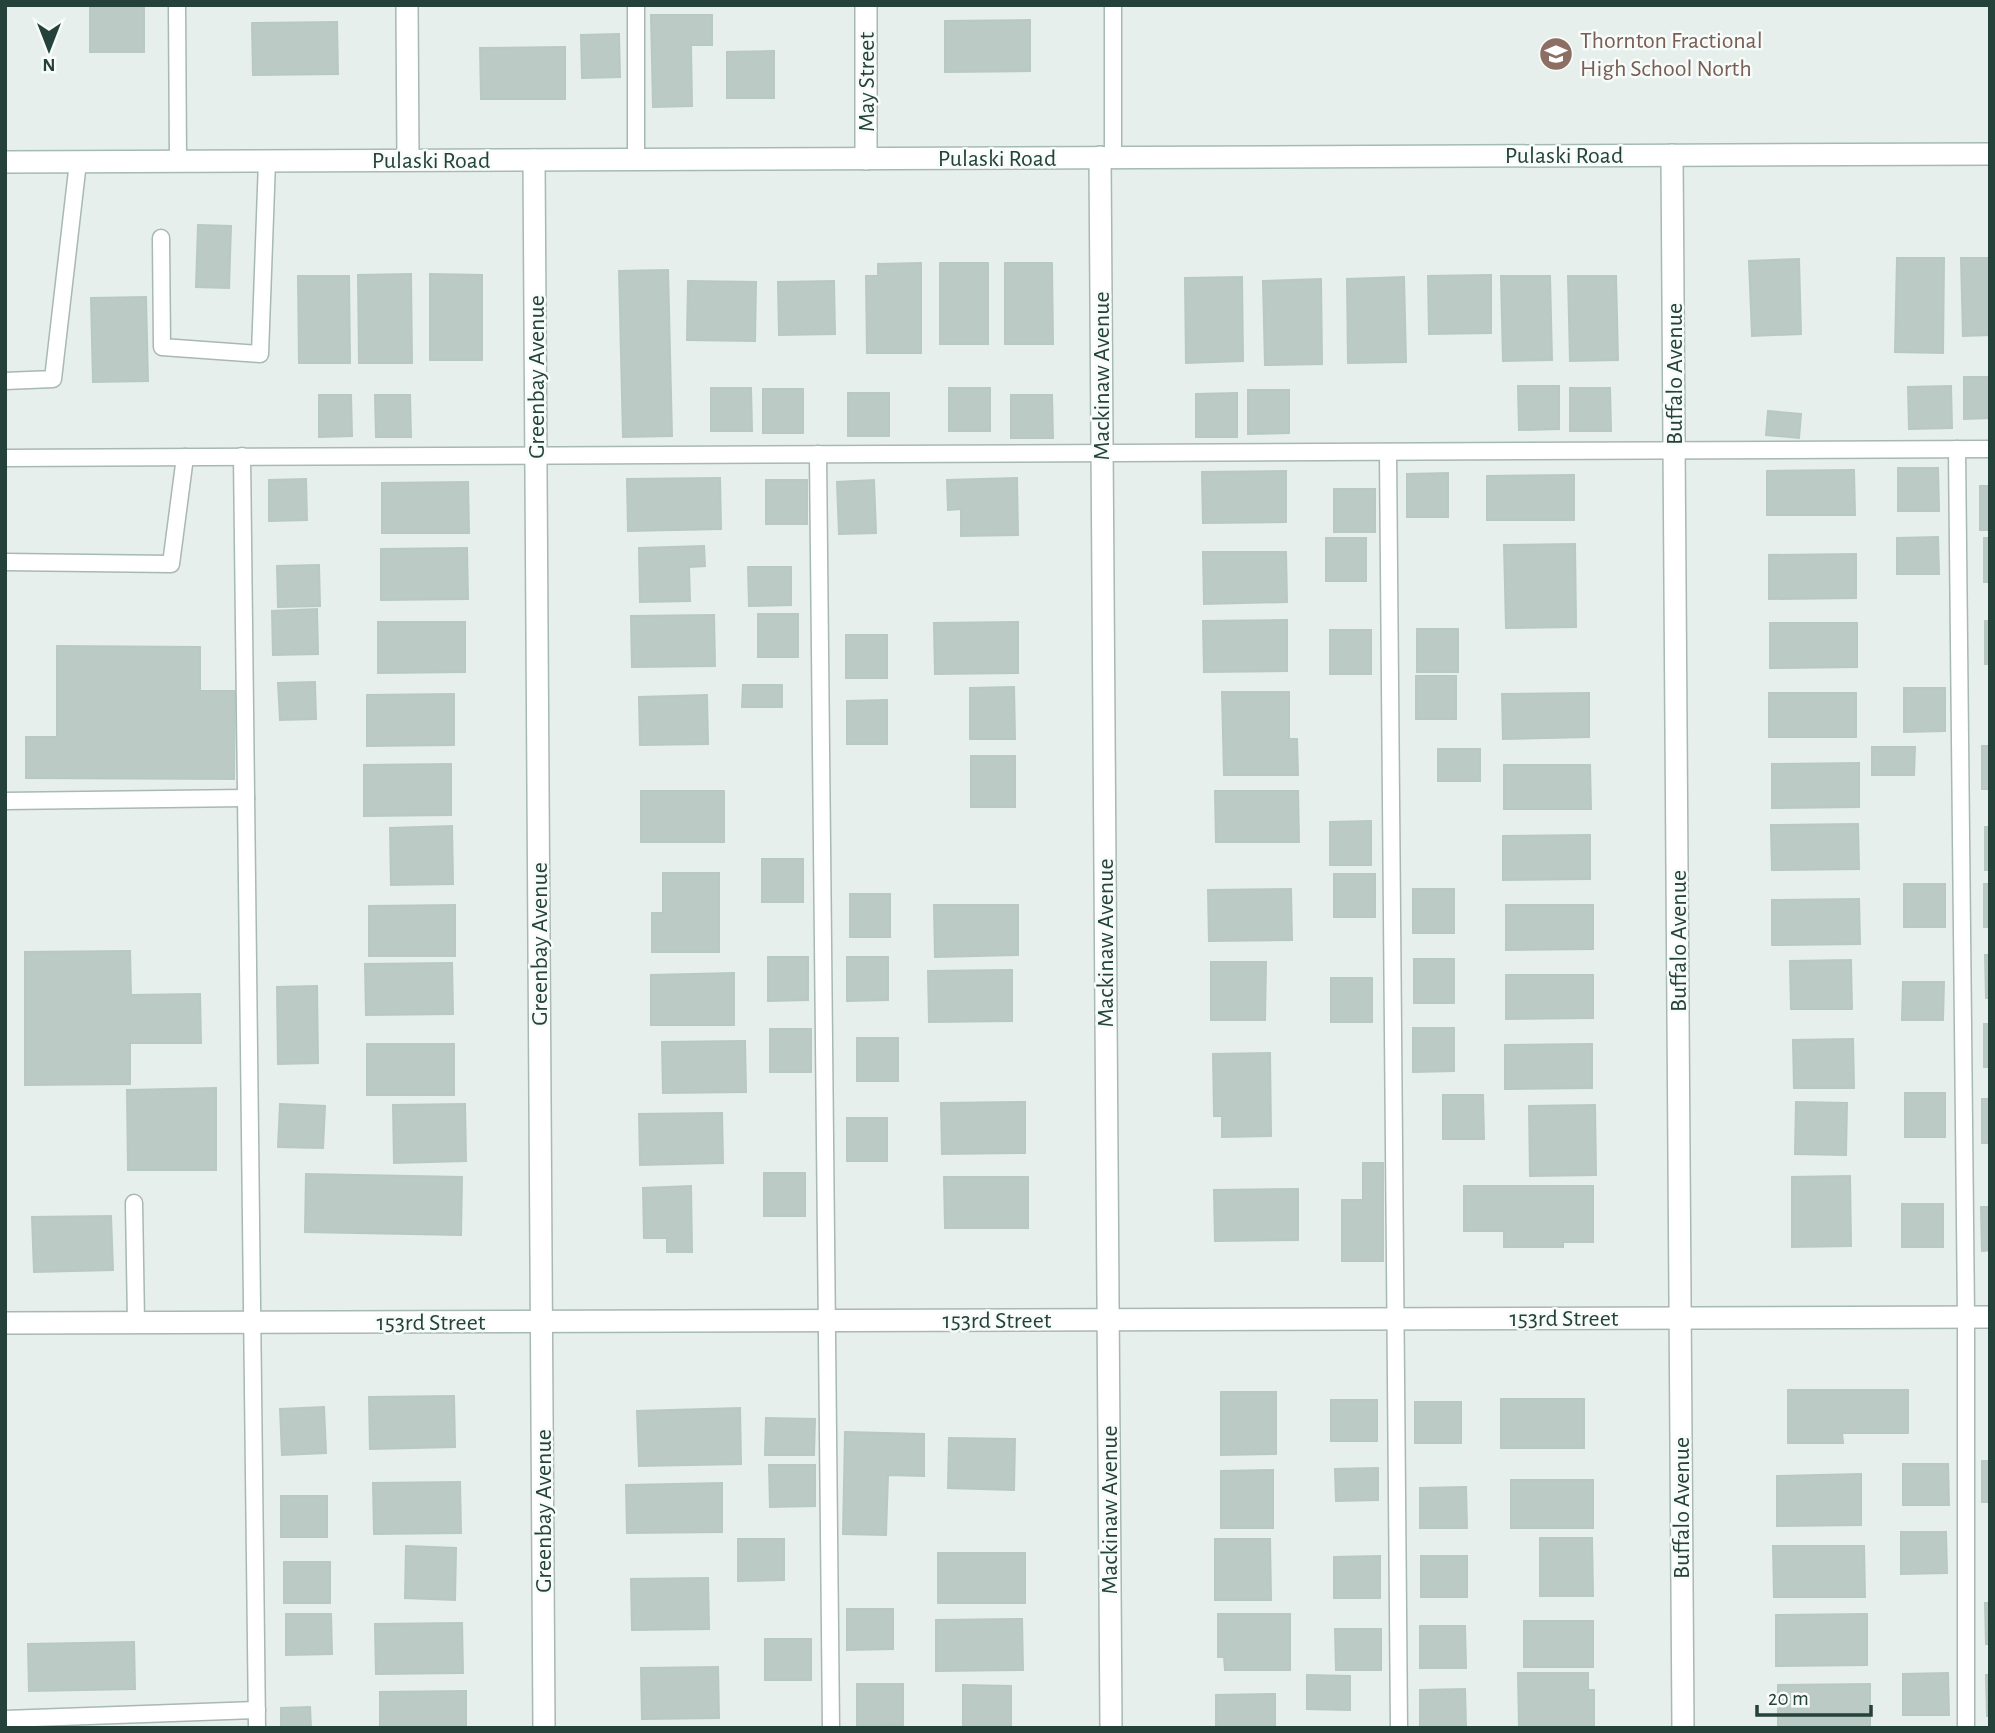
<svg xmlns="http://www.w3.org/2000/svg" width="1995" height="1733" font-family="'Alegreya Sans',sans-serif">
<style>
.building{fill:#bbcac4;stroke:#b8c9c2;stroke-width:2}
.lines{fill:none;stroke-linecap:round;stroke-linejoin:round}
.lane-casing{stroke:#a8b8b2;stroke-width:19}
.street-casing{stroke:#a8b8b2;stroke-width:24}
.secondary-casing{stroke:#a4bbb3;stroke-width:24}
.lane{stroke:#fff;stroke-width:16}
.street{stroke:#fff;stroke-width:21}
.secondary{stroke:#fff;stroke-width:21}
.labels{text-anchor:middle;stroke-width:5;stroke-linejoin:round;paint-order:stroke}
.education-label{font-size:24px;fill:#785e54;stroke:#f7fbf9;text-anchor:start}
.street-label{font-size:24px;fill:#24423a;stroke:#f7fbf9}
</style>
<rect width="100%" height="100%" fill="#e6efeb"/>
<g class="building">
<rect x="90" y="5" width="54" height="47"/>
<path d="M651,15H712V45H691L692,106L653,107Z"/>
<path d="M1030,20V71L945,72V21Z"/>
<path d="M337,22L338,74L253,75L252,23Z"/>
<path d="M619,34L620,77L582,78L581,35Z"/>
<path d="M565,47V99H481L480,48Z"/>
<path d="M774,51V98H727V52Z"/>
<path d="M198,225L231,226L229,288L196,287Z"/>
<path d="M1897,258H1944L1943,353L1895,352Z"/>
<path d="M1961,258H1990V335L1963,336Z"/>
<path d="M1799,259L1801,334L1752,336L1749,261Z"/>
<path d="M921,263V353H867L866,276H878V264Z"/>
<rect x="940" y="263" width="48" height="81"/>
<path d="M1005,263H1052L1053,344H1005Z"/>
<path d="M668,270L672,436L623,437L619,271Z"/>
<path d="M411,274L412,363H359L358,275Z"/>
<path d="M430,274L482,275V360H430Z"/>
<path d="M1491,275V333L1429,334L1428,276Z"/>
<path d="M298,276H349L350,363H299Z"/>
<path d="M1501,276H1550L1552,360L1503,361Z"/>
<path d="M1568,276H1616L1618,360L1570,361Z"/>
<path d="M1242,277L1243,361L1186,363L1185,278Z"/>
<path d="M1404,277L1406,362L1348,363L1347,279Z"/>
<path d="M1321,279L1322,364L1265,365L1263,281Z"/>
<path d="M688,281L756,282L755,341L687,340Z"/>
<path d="M834,281L835,334L779,335L778,282Z"/>
<path d="M146,297L148,381L93,382L91,298Z"/>
<path d="M1964,377H1990V418L1964,419Z"/>
<path d="M1518,386H1559V429L1519,430Z"/>
<path d="M1951,386L1952,428L1909,429L1908,387Z"/>
<path d="M711,388H751L752,431H711Z"/>
<rect x="949" y="388" width="41" height="43"/>
<path d="M1570,388H1610L1611,431H1570Z"/>
<rect x="763" y="389" width="40" height="44"/>
<path d="M1248,390H1289V433L1248,434Z"/>
<rect x="848" y="393" width="41" height="43"/>
<path d="M1237,393V437H1196V394Z"/>
<path d="M319,395H351L352,436L319,437Z"/>
<path d="M375,395H410L411,437H376Z"/>
<path d="M1011,395H1052L1053,438H1011Z"/>
<path d="M1768,411L1801,414L1799,438L1766,435Z"/>
<path d="M1898,468H1938L1939,511H1898Z"/>
<path d="M1854,470L1855,515H1767V471Z"/>
<path d="M1286,471V522L1203,523L1202,472Z"/>
<path d="M1448,473V517H1407V474Z"/>
<path d="M1574,475V520H1487V476Z"/>
<path d="M720,478L721,529L628,531L627,479Z"/>
<path d="M1017,478L1018,535L961,536V509L948,510L947,480Z"/>
<path d="M306,479L307,520L269,521V480Z"/>
<rect x="766" y="480" width="41" height="44"/>
<path d="M874,480L876,533L839,534L837,482Z"/>
<path d="M468,482L469,533H382V483Z"/>
<rect x="1980" y="486" width="10" height="44"/>
<rect x="1334" y="489" width="41" height="43"/>
<path d="M1938,537L1939,574H1897V538Z"/>
<rect x="1326" y="538" width="40" height="43"/>
<rect x="1984" y="538" width="6" height="44"/>
<path d="M1575,544L1576,627L1506,628L1504,545Z"/>
<path d="M704,546L705,566L689,567L690,601L640,602L639,548Z"/>
<path d="M467,548L468,599L381,600V549Z"/>
<path d="M1203,552H1286L1287,602L1204,604Z"/>
<path d="M1856,554V598L1769,599V555Z"/>
<path d="M319,565L320,606L278,607L277,566Z"/>
<path d="M748,567H791V605L749,606Z"/>
<path d="M317,609L318,654L273,655L272,611Z"/>
<rect x="758" y="614" width="40" height="43"/>
<path d="M714,615L715,666L632,667L631,616Z"/>
<path d="M1287,620V671L1204,672L1203,621Z"/>
<rect x="1985" y="621" width="5" height="43"/>
<path d="M378,622H465V672L378,673Z"/>
<path d="M1018,622V673L935,674L934,623Z"/>
<path d="M1770,623H1857V667L1770,668Z"/>
<rect x="1417" y="629" width="41" height="43"/>
<rect x="1330" y="630" width="41" height="44"/>
<rect x="846" y="635" width="41" height="43"/>
<path d="M57,646L200,647V691H235L234,779L26,778V737H57Z"/>
<rect x="1416" y="676" width="40" height="43"/>
<path d="M315,682L316,719L280,720L278,683Z"/>
<path d="M743,685H782V707H742Z"/>
<path d="M1014,687L1015,739H970V688Z"/>
<path d="M1904,688H1945V731L1904,732Z"/>
<path d="M1222,692H1289V739H1297L1298,775H1224Z"/>
<path d="M1589,693V737L1503,739L1502,694Z"/>
<rect x="1769" y="693" width="87" height="44"/>
<path d="M454,694V745L367,746V695Z"/>
<path d="M707,695L708,744L640,745L639,697Z"/>
<path d="M887,700V744H847V701Z"/>
<rect x="1982" y="746" width="8" height="43"/>
<path d="M1872,747H1915L1914,775H1872Z"/>
<rect x="1438" y="749" width="42" height="32"/>
<rect x="971" y="756" width="44" height="51"/>
<path d="M1859,763V807L1772,808V764Z"/>
<path d="M451,764V815L364,816V765Z"/>
<path d="M1504,765H1590L1591,809H1504Z"/>
<rect x="641" y="791" width="83" height="51"/>
<path d="M1215,791H1298L1299,842H1216Z"/>
<path d="M1371,821V865H1330V822Z"/>
<path d="M1858,824L1859,869L1772,870L1771,825Z"/>
<path d="M452,826L453,884L391,885L390,828Z"/>
<rect x="1985" y="827" width="5" height="43"/>
<path d="M1590,835V879L1503,880V836Z"/>
<rect x="762" y="859" width="41" height="43"/>
<path d="M663,873H719V952H652V913H663Z"/>
<rect x="1334" y="874" width="41" height="43"/>
<rect x="1904" y="884" width="41" height="43"/>
<rect x="1984" y="884" width="6" height="43"/>
<path d="M1291,889L1292,940L1209,941L1208,890Z"/>
<rect x="1413" y="889" width="41" height="44"/>
<rect x="850" y="894" width="40" height="43"/>
<path d="M1859,899L1860,944L1772,945V900Z"/>
<path d="M455,905V956H369V906Z"/>
<path d="M934,905H1018V955L935,957Z"/>
<path d="M1506,905H1593V949L1506,950Z"/>
<path d="M130,951L131,995L200,994L201,1043H130V1084L25,1085V952Z"/>
<path d="M1985,955H1990V998H1986Z"/>
<path d="M768,957H808V1000L768,1001Z"/>
<path d="M847,957H888V1000L847,1001Z"/>
<rect x="1414" y="959" width="40" height="44"/>
<path d="M1851,960L1852,1009H1791L1790,961Z"/>
<path d="M1211,962H1266L1265,1020H1211Z"/>
<path d="M452,963L453,1014L366,1015L365,964Z"/>
<path d="M1012,970V1021L929,1022L928,971Z"/>
<path d="M734,973V1025H651V975Z"/>
<path d="M1506,975H1593V1018L1506,1019Z"/>
<rect x="1331" y="978" width="41" height="44"/>
<path d="M1903,982H1944L1943,1020H1902Z"/>
<path d="M317,986L318,1063L278,1064L277,987Z"/>
<rect x="1984" y="1024" width="6" height="43"/>
<path d="M1413,1028H1454V1071L1413,1072Z"/>
<rect x="770" y="1029" width="41" height="43"/>
<rect x="857" y="1038" width="41" height="43"/>
<path d="M1853,1039L1854,1088H1794L1793,1040Z"/>
<path d="M745,1041L746,1092L663,1093L662,1042Z"/>
<rect x="367" y="1044" width="87" height="51"/>
<path d="M1592,1044V1088L1505,1089V1045Z"/>
<path d="M1270,1053L1271,1136L1222,1137V1116H1214L1213,1054Z"/>
<path d="M216,1088V1170H128L127,1090Z"/>
<rect x="1905" y="1093" width="40" height="44"/>
<path d="M1443,1095H1483L1484,1139H1443Z"/>
<rect x="1982" y="1099" width="8" height="44"/>
<path d="M1025,1102V1153L942,1154L941,1103Z"/>
<path d="M1796,1102L1847,1103L1846,1155L1795,1154Z"/>
<path d="M280,1104L325,1106L323,1148L278,1147Z"/>
<path d="M465,1104L466,1161L394,1163L393,1105Z"/>
<path d="M1595,1105L1596,1175L1530,1176L1529,1106Z"/>
<path d="M722,1113L723,1163L640,1165L639,1114Z"/>
<rect x="847" y="1118" width="40" height="43"/>
<path d="M1363,1163H1383V1261H1342V1200H1363Z"/>
<rect x="764" y="1173" width="41" height="43"/>
<path d="M306,1174L462,1177L461,1235L305,1232Z"/>
<path d="M1850,1176L1851,1246L1792,1247V1177Z"/>
<path d="M944,1177H1028V1228H945Z"/>
<path d="M691,1186L692,1252H667V1238H644L643,1188Z"/>
<path d="M1464,1186H1593V1242H1563V1247H1504V1231H1464Z"/>
<path d="M1298,1189V1240L1215,1241L1214,1190Z"/>
<rect x="1902" y="1204" width="41" height="43"/>
<path d="M1981,1207H1990V1250L1982,1251Z"/>
<path d="M111,1216L113,1270L34,1272L32,1217Z"/>
<path d="M1788,1390H1908V1433H1842L1843,1443H1788Z"/>
<path d="M1221,1392H1276V1454L1221,1455Z"/>
<path d="M454,1396L455,1447L370,1449L369,1397Z"/>
<rect x="1501" y="1399" width="83" height="49"/>
<rect x="1331" y="1400" width="46" height="41"/>
<rect x="1415" y="1402" width="46" height="41"/>
<path d="M324,1407L326,1453L282,1455L280,1409Z"/>
<path d="M740,1408L741,1464L639,1466L637,1411Z"/>
<path d="M766,1418L815,1419L814,1455H765Z"/>
<path d="M845,1432L924,1434V1476L888,1475L886,1535L843,1534Z"/>
<path d="M949,1438L1015,1439L1014,1490L948,1488Z"/>
<rect x="1982" y="1461" width="8" height="41"/>
<path d="M1903,1464H1948L1949,1505H1903Z"/>
<path d="M769,1465H815V1506L770,1507Z"/>
<path d="M1378,1468V1500L1336,1501L1335,1469Z"/>
<path d="M1273,1470V1528H1221V1471Z"/>
<path d="M1861,1474V1525L1777,1526V1476Z"/>
<rect x="1511" y="1480" width="82" height="48"/>
<path d="M460,1482L461,1533L374,1534L373,1483Z"/>
<path d="M722,1483V1532L627,1533L626,1485Z"/>
<path d="M1466,1487L1467,1528H1420V1488Z"/>
<rect x="281" y="1496" width="46" height="41"/>
<path d="M1901,1532H1946L1947,1573L1901,1574Z"/>
<path d="M1540,1538H1592L1593,1596H1540Z"/>
<path d="M738,1539H784V1580L738,1581Z"/>
<path d="M1215,1539H1270L1271,1600H1215Z"/>
<path d="M406,1546L456,1548L455,1600L405,1598Z"/>
<path d="M1773,1546H1864L1865,1597H1774Z"/>
<rect x="938" y="1553" width="87" height="50"/>
<path d="M1380,1556V1598H1334V1557Z"/>
<rect x="1421" y="1556" width="46" height="41"/>
<rect x="284" y="1562" width="46" height="41"/>
<path d="M708,1578L709,1629L632,1630L631,1579Z"/>
<path d="M1985,1603H1990V1644H1986Z"/>
<path d="M847,1609H893V1649L847,1650Z"/>
<path d="M286,1614H331L332,1654L286,1655Z"/>
<path d="M1218,1614H1290V1670H1225L1224,1657H1218Z"/>
<path d="M1867,1614V1665L1776,1666V1615Z"/>
<path d="M1022,1619L1023,1670L936,1671V1620Z"/>
<rect x="1524" y="1621" width="69" height="46"/>
<path d="M462,1623L463,1673L376,1674L375,1624Z"/>
<path d="M1420,1626H1465L1466,1668H1420Z"/>
<path d="M1335,1629H1381V1670H1336Z"/>
<rect x="765" y="1639" width="46" height="41"/>
<path d="M134,1642L135,1689L29,1691L28,1644Z"/>
<path d="M718,1667L719,1718L642,1719L641,1668Z"/>
<path d="M1518,1673H1588V1690H1594V1728H1519Z"/>
<path d="M1948,1673L1949,1715H1903V1674Z"/>
<path d="M1307,1675L1350,1676V1710L1307,1709Z"/>
<path d="M1986,1675H1990V1716H1987Z"/>
<path d="M857,1684H903V1725L857,1726Z"/>
<path d="M1870,1684V1728H1778V1685Z"/>
<path d="M963,1685L1011,1686V1728H963Z"/>
<path d="M1465,1689L1466,1728H1420V1690Z"/>
<path d="M466,1691V1728H380V1692Z"/>
<path d="M1275,1694V1728H1216V1695Z"/>
<path d="M310,1707L311,1728H281V1708Z"/>
</g>
<g class="lines">
<g class="lane-casing">
<g id="lane">
<path d="M177,5L178,161"/>
<path d="M636,5V159"/>
<path d="M1113,5V157"/>
<path d="M161,238L162,347L260,354L267,161"/>
<path d="M5,381L53,379L78,162"/>
<path d="M1957,449L1966,1317V1728"/>
<path d="M1388,452L1399,1728"/>
<path d="M818,454L831,1728"/>
<path d="M242,456L257,1728"/>
<path d="M5,458L1990,449"/>
<path d="M5,562L171,564L185,457"/>
<path d="M5,801L246,798"/>
<path d="M134,1203L136,1322"/>
<path d="M5,1719L257,1710"/>
</g>
</g>
<g class="street-casing">
<g id="street">
<path d="M407,5L408,160"/>
<path d="M866,5V159"/>
<path d="M1672,155L1683,1728"/>
<path d="M1100,157L1111,1728"/>
<path d="M534,160L544,1728"/>
<path d="M5,1323L1990,1317"/>
</g>
</g>
<g class="secondary-casing">
<path id="secondary" d="M5,162L1990,154"/>
</g>
<use href="#lane" class="lane"/>
<use href="#street" class="street"/>
<use href="#secondary" class="secondary"/>
</g>
<defs>
<g id="school-disc" transform="scale(1.75)"><circle r="9.5" fill="#8d6e63" stroke="#f7fbf9"/><path d="M0-5L7-2L0 1L-7-2ZM-4 1L0 2.5L4 1V4Q0 6-4 4Z" fill="#fff"/></g>
</defs>
<g fill-rule="evenodd">
<use href="#school-disc" x="1556" y="54"/>
</g>
<g class="labels">
<g class="education-label">
<text x="1580" y="48">Thornton Fractional<tspan x="1580" dy="28">High School North</tspan></text>
</g>
<g class="street-label">
<text transform="translate(866 82) rotate(-90)" y="8">May Street</text>
<text x="1564" y="163">Pulaski Road</text>
<text x="997" y="166">Pulaski Road</text>
<text x="431" y="168">Pulaski Road</text>
<text transform="translate(1674 374) rotate(-90)" y="8">Buffalo Avenue</text>
<text transform="translate(1101 376) rotate(-90)" y="8">Mackinaw Avenue</text>
<text transform="translate(536 377) rotate(-90)" y="8">Greenbay Avenue</text>
<text transform="translate(1678 941) rotate(-90)" y="8">Buffalo Avenue</text>
<text transform="translate(1105 943) rotate(-90)" y="8">Mackinaw Avenue</text>
<text transform="translate(539 944) rotate(-90)" y="8">Greenbay Avenue</text>
<text x="1564" y="1326">153rd Street</text>
<text x="997" y="1328">153rd Street</text>
<text x="431" y="1330">153rd Street</text>
<text transform="translate(1681 1508) rotate(-90)" y="8">Buffalo Avenue</text>
<text transform="translate(1109 1510) rotate(-90)" y="8">Mackinaw Avenue</text>
<text transform="translate(543 1511) rotate(-90)" y="8">Greenbay Avenue</text>
</g>
</g>
<rect width="1995" height="1733" fill="none" stroke="#24423a" stroke-width="14"/>
<g transform="translate(49 49) rotate(180)" stroke="#f7fbf9" stroke-width="5" paint-order="stroke">
<path d="M0-5L12 26L0 18L-12 26Z" fill="#24423a"/>
<text y="-10" font-size="19" font-weight="bold" text-anchor="middle" fill="#24423a">N</text>
</g>
<path d="M1757 1705v10h114v-10" fill="none" stroke="#24423a" stroke-width="3.5"/>
<text x="1768" y="1705" font-size="21" fill="#24423a" stroke="#f7fbf9" stroke-width="5" paint-order="stroke">20 m</text>
</svg>
